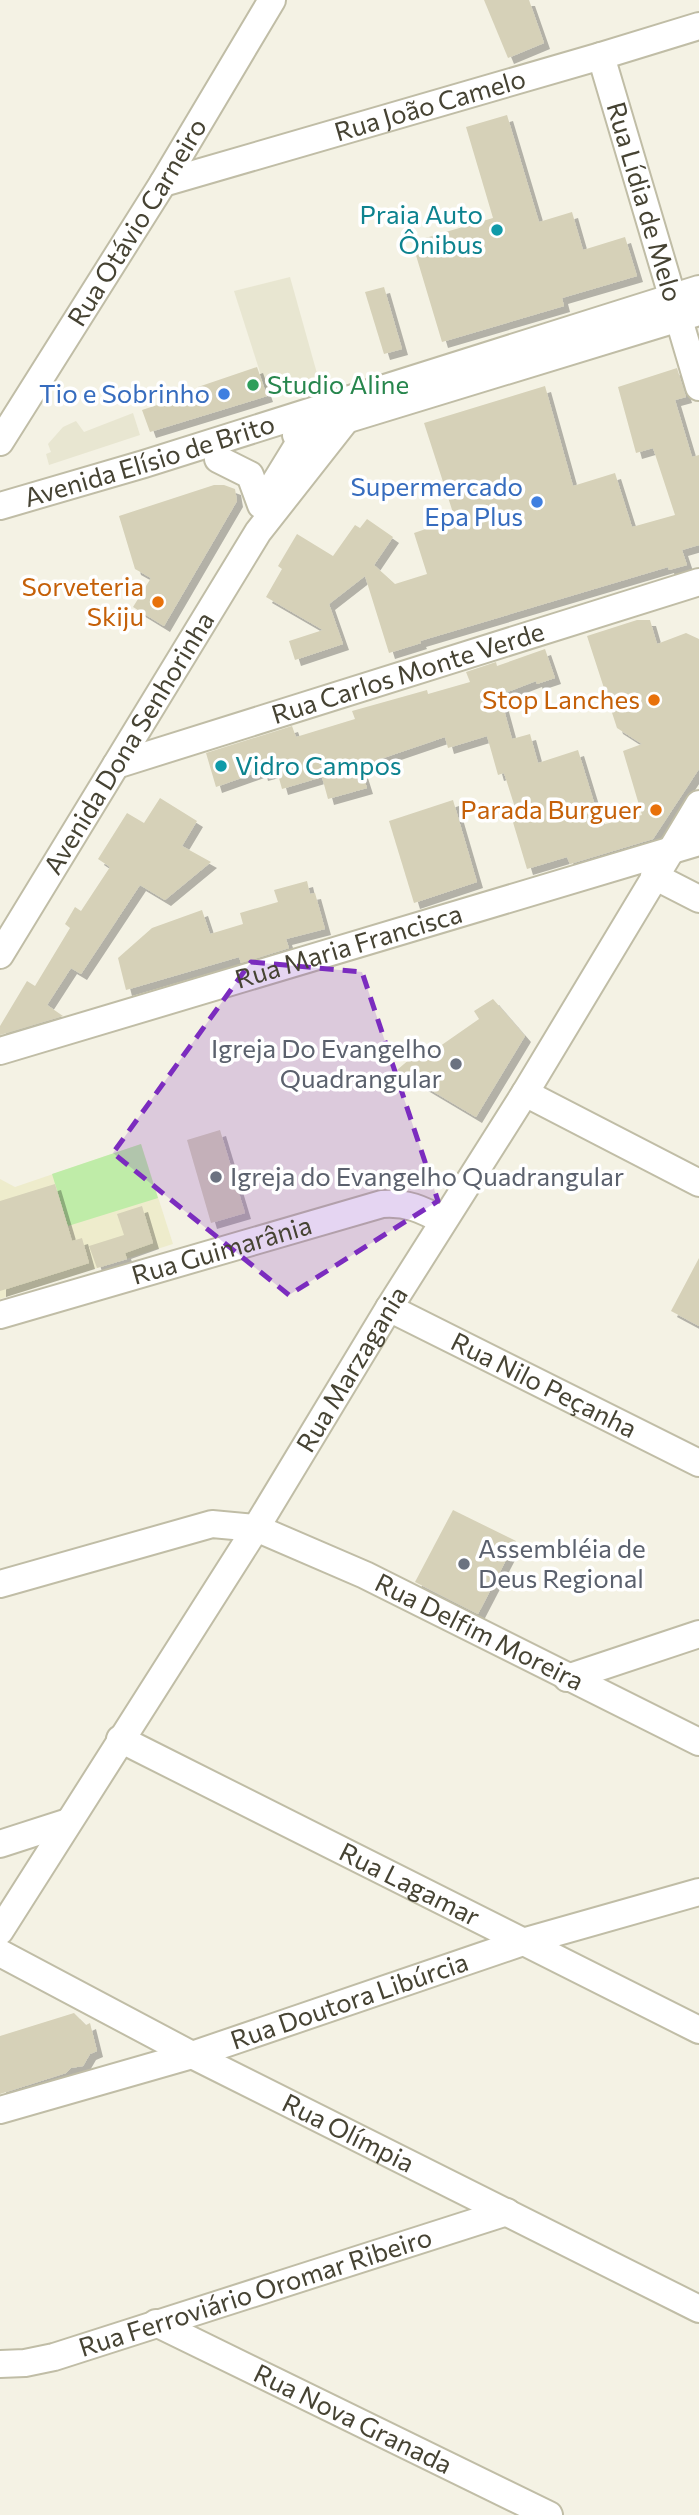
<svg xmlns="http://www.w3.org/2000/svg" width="699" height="2515" font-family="Commissioner,sans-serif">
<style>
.residential{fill:#e8e6d1}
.education{fill:#eeeccc}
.pitch{fill:#bfeca8}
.building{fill:#d6d1b8;filter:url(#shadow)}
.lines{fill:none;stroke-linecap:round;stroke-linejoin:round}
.minor-casing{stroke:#c0bda6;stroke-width:30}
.minor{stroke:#fff;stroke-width:26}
.marked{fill:#7b2cbf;fill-opacity:0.2;stroke:#7b2cbf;stroke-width:5;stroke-dasharray:14 9;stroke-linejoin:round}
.culture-dot{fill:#0f9aa8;stroke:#fff;stroke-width:2.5}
.leisure-dot{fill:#2e9e5b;stroke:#fff;stroke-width:2.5}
.shop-dot{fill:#3f7fe0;stroke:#fff;stroke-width:2.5}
.food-dot{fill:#e8710a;stroke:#fff;stroke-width:2.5}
.worship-dot{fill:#6b7280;stroke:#fff;stroke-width:2.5}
.labels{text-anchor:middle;stroke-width:7;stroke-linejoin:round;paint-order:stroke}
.street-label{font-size:26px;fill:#464333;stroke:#fff}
.culture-label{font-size:26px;fill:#0d838f;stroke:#fff;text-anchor:end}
.leisure-label{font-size:26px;fill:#27864d;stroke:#fff;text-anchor:start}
.shop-label{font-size:26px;fill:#366cbe;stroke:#fff;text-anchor:end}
.food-label{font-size:26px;fill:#c56008;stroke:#fff;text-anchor:end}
.worship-label{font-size:26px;fill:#5b616d;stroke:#fff;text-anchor:start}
</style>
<defs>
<filter id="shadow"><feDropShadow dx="6" dy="6" stdDeviation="0" flood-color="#0004"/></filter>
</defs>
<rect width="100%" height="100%" fill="#f4f2e4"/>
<g class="residential">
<path d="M290,277L318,377L266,391L234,291Z"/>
<path d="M133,413L140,435L49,465L46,454L51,452L48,444L63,427L76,421L84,432Z"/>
</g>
<path class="education" d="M141,1144L173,1244L0,1299V1179L15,1187Z"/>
<path class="pitch" d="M141,1144L158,1198L68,1226L52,1174Z"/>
<g class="building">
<path d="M484,0H529L544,43L508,58Z"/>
<path d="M507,115L539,222L572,212L583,250L625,237L637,276L562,298L564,306L442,342L412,242L493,218L466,127Z"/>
<path d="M384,287L402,349L384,354L365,292Z"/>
<path d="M257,367L267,396L150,432L142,410L200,391L198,387Z"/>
<path d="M677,368L686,397L675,400L692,457L699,455V545L682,550L687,565L669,570L668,567L420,641L421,643L389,653L365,576L329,604L343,644L295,660L289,641L323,630L266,597L282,569L278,566L297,534L333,556L355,525L360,528L367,519L393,537L374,565L395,584L427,574L414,533L455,519L424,423L545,386L573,486L615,473L632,527L675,515L653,448L636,453L618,387Z"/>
<path d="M214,485H224L235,489L237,501L164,626L133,607L151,578L135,569L119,516Z"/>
<path d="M637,620H650L657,644L686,633L699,639V769L653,839L570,864L567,857L527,869L512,819L518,817L504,773L498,775L487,736L448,748L445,737L360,766L367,788L328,799L322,777L282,789L277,771L262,775L261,771L216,787L206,753L292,726L296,737L355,719L352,711L427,690L428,694L470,682L466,672L496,662L497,666L545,649L555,678L537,684L536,681L500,695L512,739L530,734L538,763L578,750L601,825L642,815L623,751L642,744L617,728L587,636Z"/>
<path d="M160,798L197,821L182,846L211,862L165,900L140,885L81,974L71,968L47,1005L63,1016L0,1035V1026L27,981L35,986L70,928L65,924L75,907L81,911L110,867L98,859L127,813L144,823Z"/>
<path d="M453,800L477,882L414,903L389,821Z"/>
<path d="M307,881L310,894L315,893L325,929L286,939L289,948L241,963L239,957L126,990L118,958L152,928L202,910L210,934L243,924L240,913L278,902L274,890Z"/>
<path d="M493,999L525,1036L476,1117L397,1070L418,1052L423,1058L479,1019L474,1011Z"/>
<path d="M220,1130L245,1213L211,1223L187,1140Z"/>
<path d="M55,1184L72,1241L82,1238L89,1263L0,1291V1201Z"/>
<path d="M142,1206L153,1243L125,1253L127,1259L97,1268L89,1246L124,1235L117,1214Z"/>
<path d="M699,1258V1326L671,1311Z"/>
<path d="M453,1510L516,1541L478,1614L415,1582Z"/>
<path d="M74,2013L86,2025L90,2023L97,2051L90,2054L83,2066L71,2068L66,2073L0,2094V2036Z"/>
</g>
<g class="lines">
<g class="minor-casing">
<g id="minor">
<path id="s1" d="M601,56L699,387"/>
<path id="s2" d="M163,183L601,56L699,26"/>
<path d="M296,435L699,312"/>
<path id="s3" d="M0,442L163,183L272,0"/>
<path d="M218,459L250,475L261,505"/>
<path d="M266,497L312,422"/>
<path id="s4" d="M0,506L144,464L699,289"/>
<path id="s5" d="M116,765L699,582"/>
<path d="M654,876L699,899"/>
<path id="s6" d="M0,955L258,532L346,420"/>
<path id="s7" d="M0,1051L699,842"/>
<path d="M525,1093L699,1183"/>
<path id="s8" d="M389,1308L699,1463"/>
<path id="s9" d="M0,1315L382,1204C406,1202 422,1209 443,1221"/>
<path id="s10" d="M0,1584L212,1524L256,1528L365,1575L699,1742"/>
<path d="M567,1678L699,1634"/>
<path id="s11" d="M120,1739L699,2030"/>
<path d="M0,1844L68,1822"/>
<path id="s12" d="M0,1931L256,1528L389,1308L525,1093L699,804"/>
<path id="s13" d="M0,1953L192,2055L699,2309"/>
<path id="s14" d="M0,2110L192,2055L526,1941L699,1892"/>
<path id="s15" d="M156,2323L549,2515"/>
<path id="s16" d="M0,2364L25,2363L54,2357L507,2212"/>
</g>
</g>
<use href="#minor" class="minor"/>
</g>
<path class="marked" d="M251,962L362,972L438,1201L289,1295L113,1153Z"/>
<g class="culture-dot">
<circle cx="497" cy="230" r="7"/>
<circle cx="221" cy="766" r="7"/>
</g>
<circle class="leisure-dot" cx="253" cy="385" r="7"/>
<g class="shop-dot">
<circle cx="224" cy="394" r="7"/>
<circle cx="537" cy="502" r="7"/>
</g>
<g class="food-dot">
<circle cx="158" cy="602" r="7"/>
<circle cx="654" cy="700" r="7"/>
<circle cx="656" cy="810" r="7"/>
</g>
<g class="worship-dot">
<circle cx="456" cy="1064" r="7"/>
<circle cx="216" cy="1177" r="7"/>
<circle cx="464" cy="1564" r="7"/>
</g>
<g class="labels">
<g class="street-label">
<text dy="9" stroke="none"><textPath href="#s2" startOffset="278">Rua João Camelo</textPath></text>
<text dy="9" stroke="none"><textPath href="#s1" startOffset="152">Rua Lídia de Melo</textPath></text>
<text dy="9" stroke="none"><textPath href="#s3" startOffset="259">Rua Otávio Carneiro</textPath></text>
<text dy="9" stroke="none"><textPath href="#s4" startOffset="156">Avenida Elísio de Brito</textPath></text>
<text dy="9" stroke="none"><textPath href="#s5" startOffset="306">Rua Carlos Monte Verde</textPath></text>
<text dy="9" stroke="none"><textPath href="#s6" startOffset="248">Avenida Dona Senhorinha</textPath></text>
<text dy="9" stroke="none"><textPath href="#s7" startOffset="364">Rua Maria Francisca</textPath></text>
<text dy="9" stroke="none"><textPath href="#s9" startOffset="231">Rua Guimarânia</textPath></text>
<text dy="9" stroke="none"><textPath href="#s12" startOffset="663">Rua Marzagania</textPath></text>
<text dy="9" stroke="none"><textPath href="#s8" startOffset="173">Rua Nilo Peçanha</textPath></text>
<text dy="9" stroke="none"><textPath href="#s10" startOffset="511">Rua Delfim Moreira</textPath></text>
<text dy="9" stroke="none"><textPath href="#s11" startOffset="324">Rua Lagamar</textPath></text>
<text dy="9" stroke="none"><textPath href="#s14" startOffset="366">Rua Doutora Libúrcia</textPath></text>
<text dy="9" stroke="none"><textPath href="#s13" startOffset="392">Rua Olímpia</textPath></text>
<text dy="9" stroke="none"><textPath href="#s16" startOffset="266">Rua Ferroviário Oromar Ribeiro</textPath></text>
<text dy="9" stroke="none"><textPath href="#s15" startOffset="219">Rua Nova Granada</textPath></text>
</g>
<g class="culture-label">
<text x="483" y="224">Praia Auto<tspan x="483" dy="30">Ônibus</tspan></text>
<text x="235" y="775" text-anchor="start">Vidro Campos</text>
</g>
<g class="leisure-label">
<text x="267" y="394">Studio Aline</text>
</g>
<g class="shop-label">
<text x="210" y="403">Tio e Sobrinho</text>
<text x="523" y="496">Supermercado<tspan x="523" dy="30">Epa Plus</tspan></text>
</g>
<g class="food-label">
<text x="144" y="596">Sorveteria<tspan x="144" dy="30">Skiju</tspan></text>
<text x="640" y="709">Stop Lanches</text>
<text x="642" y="819">Parada Burguer</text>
</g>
<g class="worship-label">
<text x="442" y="1058" text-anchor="end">Igreja Do Evangelho<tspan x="442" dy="30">Quadrangular</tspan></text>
<text x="230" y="1186">Igreja do Evangelho Quadrangular</text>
<text x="478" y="1558">Assembléia de<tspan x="478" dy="30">Deus Regional</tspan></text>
</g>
</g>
</svg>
